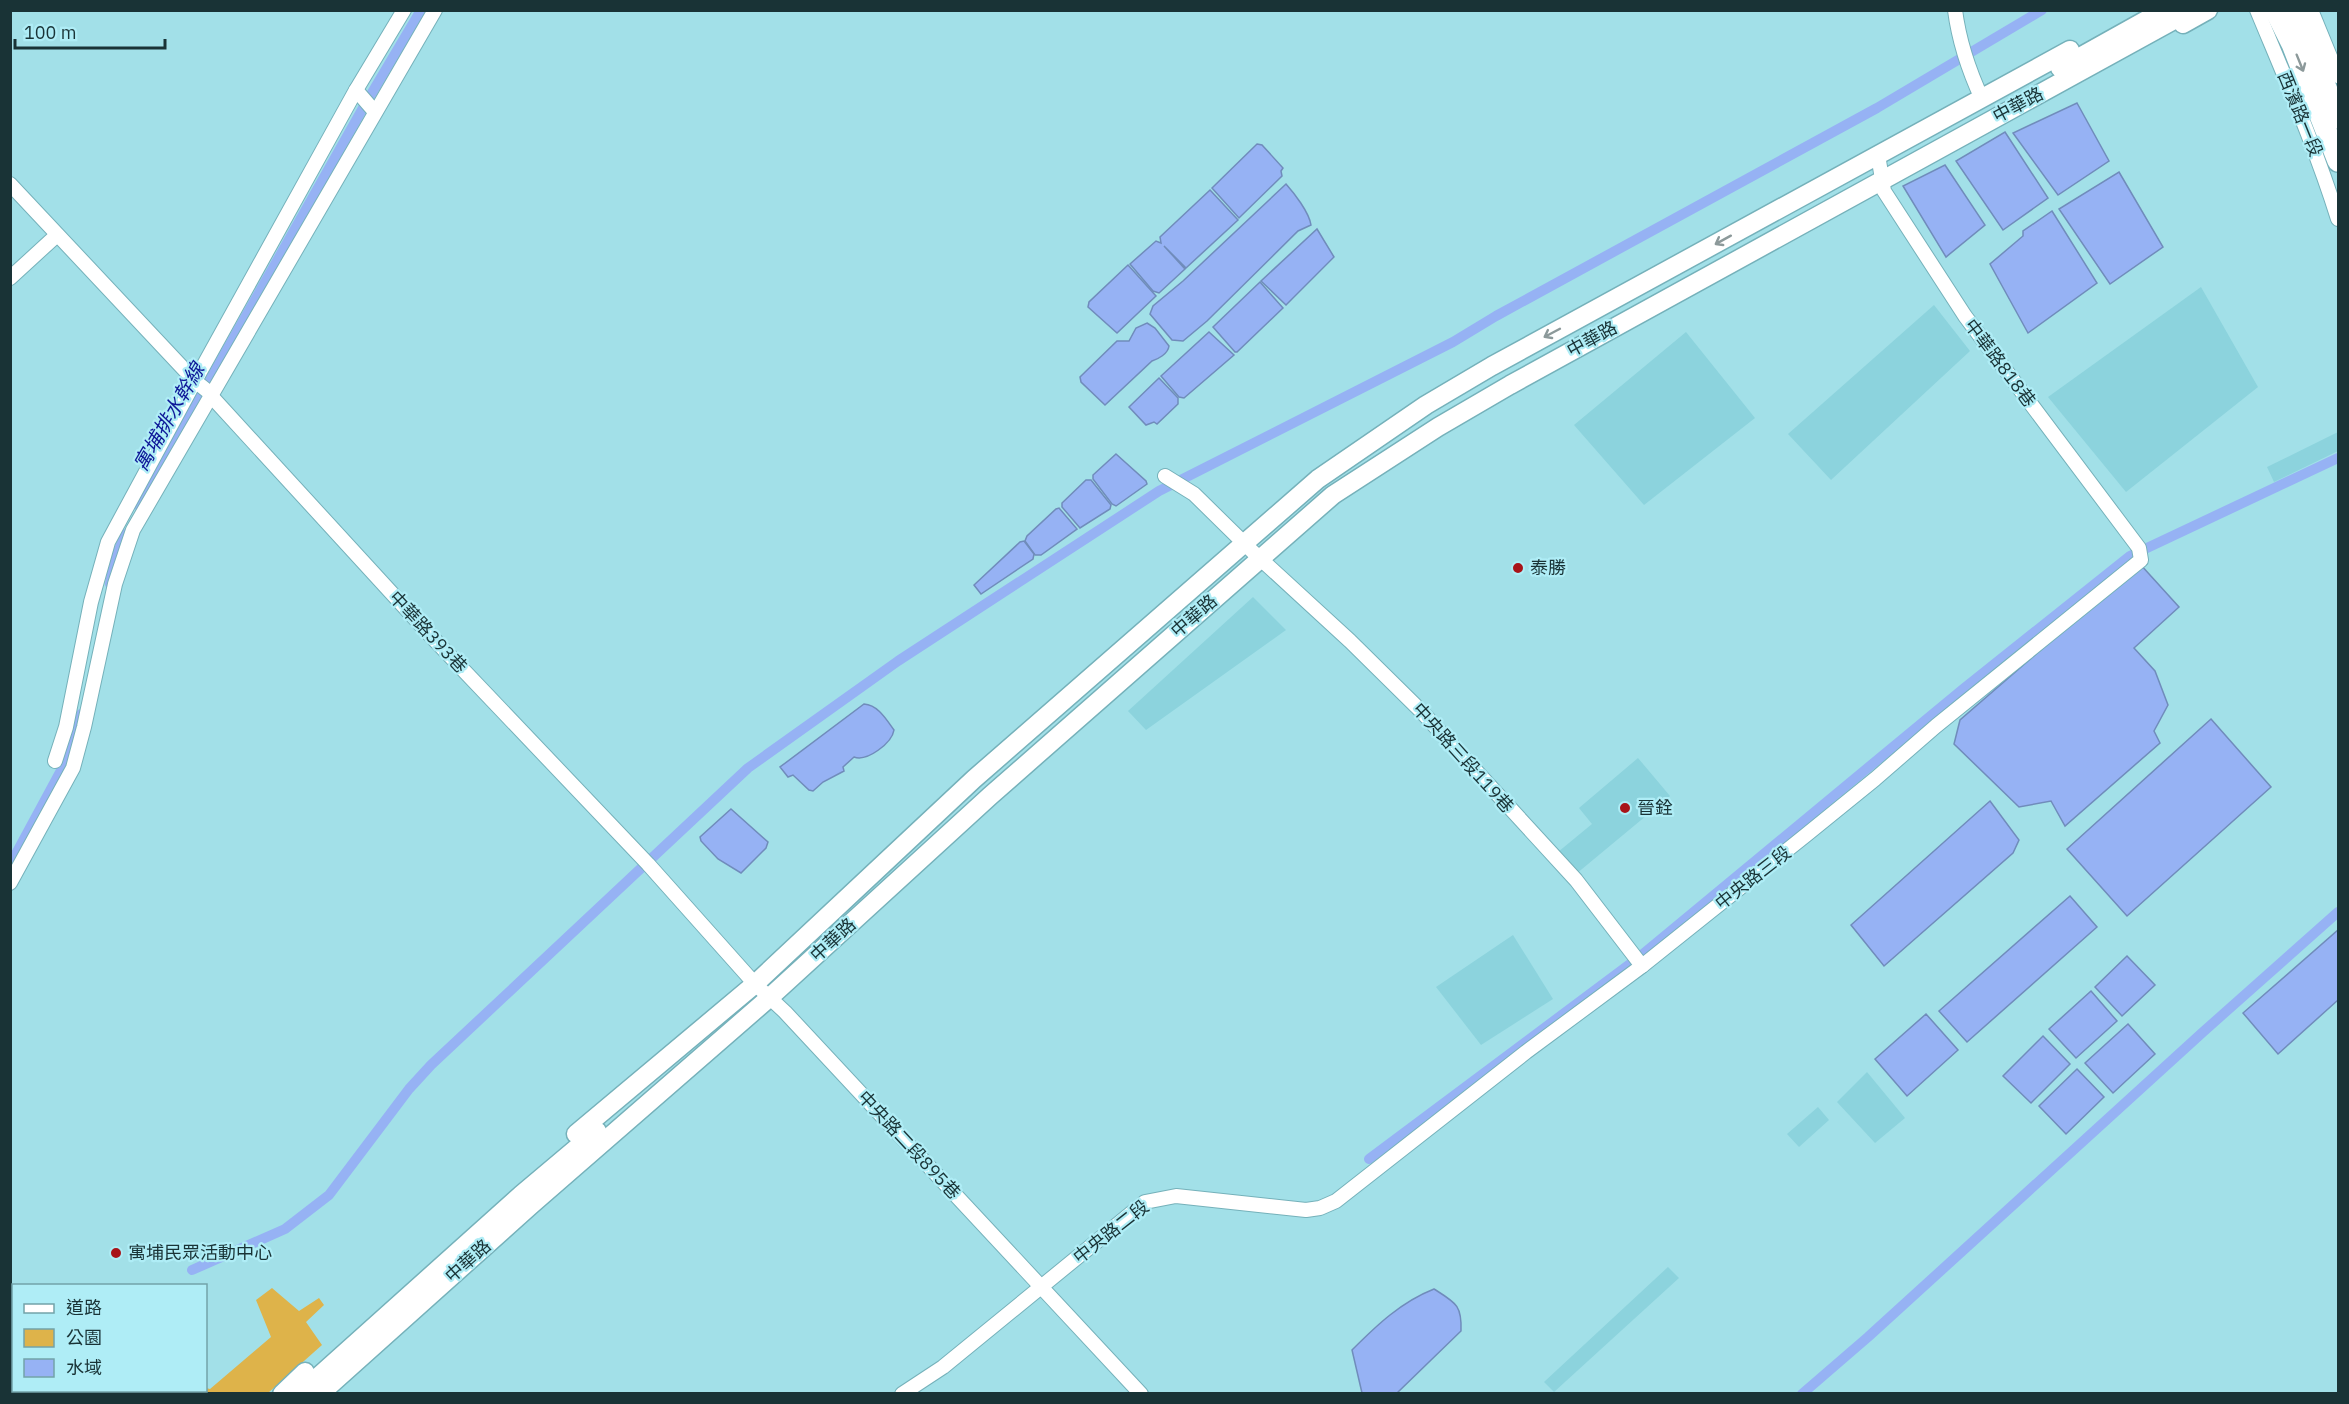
<svg xmlns="http://www.w3.org/2000/svg" width="2349" height="1404" font-family="'IBM Plex Sans','Noto Sans TC',sans-serif">
<style>
.built{fill:#8cd3dd}
.green{fill:#deb34a}
.water{fill:#96b2f4;stroke:#708cbb;stroke-width:1.5}
.lines{fill:none;stroke-linecap:round;stroke-linejoin:round}
.canal{stroke:#96b2f4;stroke-width:10}
.minor-casing{stroke:#75b1ba;stroke-width:16}
.major-casing{stroke:#75b1ba;stroke-width:21}
.highway-casing{stroke:#75b1ba;stroke-width:24}
.minor{stroke:#fff;stroke-width:14}
.major{stroke:#fff;stroke-width:18}
.highway{stroke:#fff;stroke-width:21}
.oneway{stroke:#8c999a}
.poi-dot{fill:#a81318;stroke:#afedf6;stroke-width:2}
.labels{text-anchor:middle;stroke-width:4.5;stroke-linejoin:round;paint-order:stroke}
.street-label{font-size:18px;fill:#193336;stroke:#afedf6}
.poi-label{font-size:18px;fill:#193336;stroke:#afedf6;text-anchor:start}
.water-label{font-size:20px;font-style:italic;fill:#0e1898;stroke:#afedf6}
</style>
<rect width="100%" height="100%" fill="#a2e0e8"/>
<g class="built">
<path d="M2201,287L2258,387L2126,492L2048,397Z"/>
<path d="M1934,305L1970,351L1831,480L1788,434Z"/>
<path d="M1686,332L1755,418L1644,505L1574,425Z"/>
<path d="M2338,432V451L2274,482L2267,467Z"/>
<path d="M1253,597L1286,630L1146,730L1128,711Z"/>
<path d="M1638,758L1670,796L1576,874L1558,852L1592,824L1579,808Z"/>
<path d="M1513,935L1553,999L1481,1045L1436,987Z"/>
<path d="M1867,1072L1905,1118L1875,1143L1837,1102Z"/>
<path d="M1818,1107L1829,1120L1799,1147L1787,1134Z"/>
<path d="M1668,1267L1679,1278L1554,1392L1544,1382Z"/>
</g>
<path class="green" d="M272,1288L299,1311L319,1298L324,1305L306,1322L322,1345L268,1393L201,1394L200,1391L206,1390V1388L210,1389L271,1337L256,1300Z"/>
<g class="water">
<path d="M2077,103L2109,161L2058,195L2013,133Z"/>
<path d="M2005,132L2048,198L2003,230L1956,161Z"/>
<path d="M1257,144L1262,145L1283,168L1281,171L1282,176L1239,218L1212,188Z"/>
<path d="M1945,165L1985,225L1946,257L1903,186Z"/>
<path d="M2119,172L2163,247L2110,284L2059,209Z"/>
<path d="M1286,184C1294,193 1309,212 1311,225L1298,231L1207,321L1183,341L1172,340L1150,314L1153,306L1183,281Z"/>
<path d="M1210,190L1238,220L1186,268L1164,246L1185,269L1159,293L1153,291L1130,264L1156,241L1161,243L1160,237Z"/>
<path d="M2052,211L2097,283L2028,333L1990,264L2023,236V231Z"/>
<path d="M1317,229L1334,257L1286,305L1261,281Z"/>
<path d="M1128,265L1156,296L1117,333L1088,307L1089,302Z"/>
<path d="M1260,282L1283,308L1237,352H1235L1213,327Z"/>
<path d="M1147,323L1155,328L1169,346C1168,354 1158,359 1152,361L1105,405L1081,382L1080,377L1117,341H1129L1136,328Z"/>
<path d="M1209,332L1234,355L1184,398L1179,397L1161,376Z"/>
<path d="M1159,378L1178,398V404L1157,424L1154,422L1146,425L1129,407Z"/>
<path d="M1116,454L1146,481L1147,484L1116,506L1112,504L1093,479V475Z"/>
<path d="M1086,480H1091L1111,505L1110,509L1080,528L1062,507V503Z"/>
<path d="M1059,508L1077,529L1041,555H1035L1025,541L1027,536L1056,509Z"/>
<path d="M1024,541L1034,554L1033,559L981,594L974,585L1020,542Z"/>
<path d="M2140,564L2179,607L2134,648L2155,671L2168,705L2154,731L2160,743L2065,826L2051,801L2019,807L1954,744L1960,720Z"/>
<path d="M864,704C878,705 886,719 894,730C892,743 867,762 854,757L843,767L844,771L823,782L813,791L809,790L793,775L788,777L780,767Z"/>
<path d="M2211,719L2271,787L2127,916L2067,849Z"/>
<path d="M1990,801L2019,840L2013,853L1884,966L1851,925Z"/>
<path d="M731,809L768,842L766,848L741,873L718,859L701,841L700,837Z"/>
<path d="M2070,896L2097,927L1967,1042L1939,1011Z"/>
<path d="M2338,930V1000L2278,1054L2243,1013Z"/>
<path d="M2127,956L2155,985L2122,1016L2095,987Z"/>
<path d="M2091,991L2117,1021L2076,1058L2049,1029Z"/>
<path d="M1926,1014L1958,1050L1907,1096L1875,1059Z"/>
<path d="M2128,1024L2155,1054L2113,1093L2085,1063Z"/>
<path d="M2043,1036L2070,1064L2031,1103L2003,1076Z"/>
<path d="M2077,1069L2104,1097L2066,1134L2039,1106Z"/>
<path d="M1434,1289C1456,1303 1462,1305 1461,1331L1397,1393H1362L1352,1350C1377,1325 1401,1302 1434,1289Z"/>
</g>
<g class="lines">
<g class="canal">
<path d="M139,506L363,108L421,10"/>
<path d="M110,584L115,558L126,534"/>
<path d="M10,865L64,765L81,714"/>
<path d="M1369,1159L1638,958L1963,689L2130,556L2338,458"/>
<path d="M192,1270L285,1229L329,1195L409,1089L431,1065L748,768L898,661L1159,491L1453,342L1496,316L1877,108L2042,10"/>
<path d="M1802,1394L1868,1337L2203,1032L2338,912"/>
</g>
<g class="minor-casing">
<g id="minor">
<path d="M1955,10C1959,41 1969,71 1982,99"/>
<path d="M2257,10C2286,80 2316,148 2338,219"/>
<path d="M2311,10L2338,76"/>
<path d="M356,90L375,112"/>
<path d="M10,184L195,381L210,393L212,397L431,636L648,864L755,984L785,1012L1141,1394"/>
<path d="M10,278L57,235"/>
<path d="M1165,476L1194,494L1253,552L1350,641L1422,712L1576,880L1642,966"/>
<path d="M55,761L66,727L91,602L108,542L195,381L356,90L404,10"/>
<path d="M10,883L73,768L84,727L115,584L133,530L435,10"/>
<path d="M902,1394L943,1367L1145,1202L1176,1196L1306,1210L1320,1208L1336,1201L1526,1052L1642,966L1806,835L1875,779L1936,726L2141,560L2139,548L1965,316L1884,191L1878,155"/>
</g>
</g>
<g class="major-casing">
<g id="major">
<path d="M2183,24L2208,10"/>
<path d="M2060,68L2164,10"/>
<path d="M576,1134L755,984L974,779L1318,479L1426,405L1492,366L2070,50"/>
<path d="M282,1394L305,1372"/>
<path d="M299,1394L521,1195L597,1131"/>
<path d="M320,1394L531,1205L769,998L990,796L1333,495L1438,427L1510,385L2192,10"/>
</g>
</g>
<g class="highway-casing">
<g id="highway">
<path d="M2275,10L2292,44L2338,161"/>
<path d="M2295,10L2338,118"/>
</g>
</g>
<use href="#minor" class="minor"/>
<use href="#major" class="major"/>
<use href="#highway" class="highway"/>
</g>
<defs><path id="oneway-shaft" d="M-6 0H5M1.5-3L5.5 0L1.5 3" fill="none" stroke-width="1.6" stroke-linecap="round" stroke-linejoin="round" transform="scale(1.5)"/></defs>
<g class="oneway">
<use href="#oneway-shaft" transform="translate(2300 63) rotate(68)"/>
<use href="#oneway-shaft" transform="translate(1723 240) rotate(151)"/>
<use href="#oneway-shaft" transform="translate(1552 333) rotate(152)"/>
</g>
<g class="poi-dot">
<circle cx="1518" cy="568" r="6"/>
<circle cx="1625" cy="808" r="6"/>
<circle cx="116" cy="1253" r="6"/>
</g>
<g class="labels">
<g class="street-label">
<text transform="translate(2018 105) rotate(-28)" y="6">中華路</text>
<text transform="translate(2300 114) rotate(68)" y="6">西濱路一段</text>
<text transform="translate(1592 339) rotate(-29)" y="6">中華路</text>
<text transform="translate(2000 363) rotate(53)" y="6">中華路818巷</text>
<text transform="translate(1194 616) rotate(-41)" y="6">中華路</text>
<text transform="translate(428 632) rotate(47)" y="6">中華路393巷</text>
<text transform="translate(1463 758) rotate(48)" y="6">中央路三段119巷</text>
<text transform="translate(1753 878) rotate(-38)" y="6">中央路三段</text>
<text transform="translate(833 940) rotate(-43)" y="6">中華路</text>
<text transform="translate(909 1145) rotate(47)" y="6">中央路二段895巷</text>
<text transform="translate(1111 1232) rotate(-38)" y="6">中央路二段</text>
<text transform="translate(468 1261) rotate(-42)" y="6">中華路</text>
</g>
<g class="poi-label">
<text x="1530" y="574">泰勝</text>
<text x="1637" y="814">晉銓</text>
<text x="128" y="1259">寓埔民眾活動中心</text>
</g>
<g class="water-label">
<text transform="translate(169 417) rotate(-60)" y="7">寓埔排水幹線</text>
</g>
</g>
<rect width="2349" height="1404" fill="none" stroke="#193336" stroke-width="24"/>
<rect x="12" y="1284" width="195" height="108" fill="#afedf6" stroke="#73a3a9" stroke-width="1.5"/>
<rect x="24" y="1304" width="30" height="9" fill="#ffffff" stroke="#73a3a9" stroke-width="1.5"/>
<text x="66" y="1314" font-size="18" fill="#193336">道路</text>
<rect x="24" y="1329" width="30" height="18" fill="#deb34a" stroke="#73a3a9" stroke-width="1.5"/>
<text x="66" y="1344" font-size="18" fill="#193336">公園</text>
<rect x="24" y="1359" width="30" height="18" fill="#96b2f4" stroke="#73a3a9" stroke-width="1.5"/>
<text x="66" y="1374" font-size="18" fill="#193336">水域</text>
<path d="M15 39v9h150v-9" fill="none" stroke="#193336" stroke-width="3"/>
<text x="24" y="39" font-size="18" fill="#193336" stroke="#afedf6" stroke-width="4.5" paint-order="stroke">100 m</text>
</svg>
